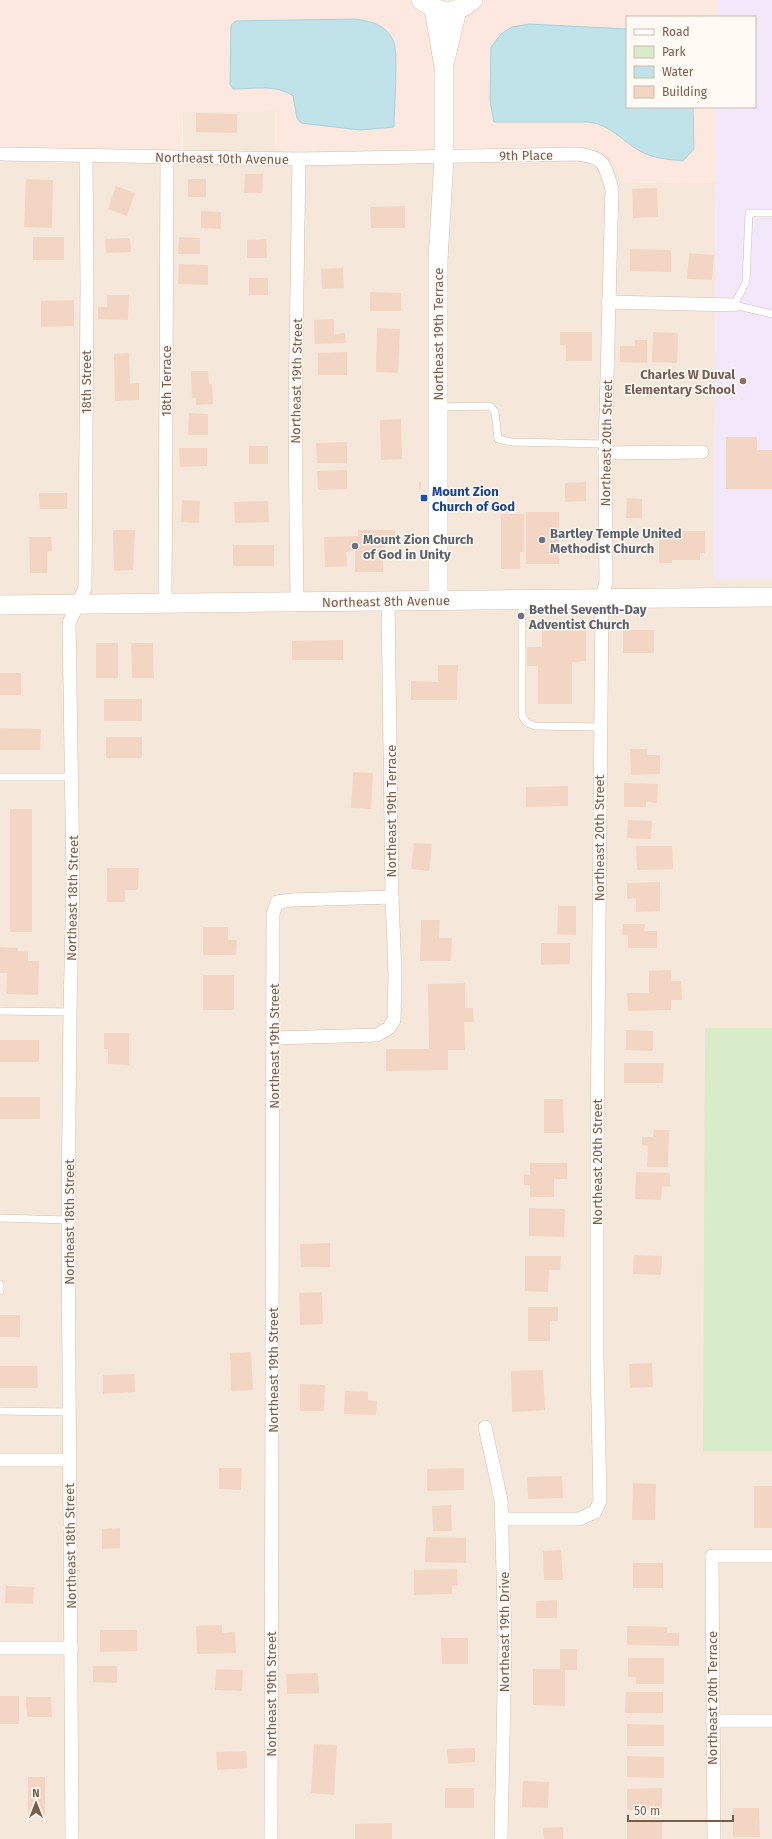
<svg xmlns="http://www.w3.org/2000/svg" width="772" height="1839" font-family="'Fira Sans',sans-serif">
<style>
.residential{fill:#f5e8da}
.commercial{fill:#fde8e0}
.education{fill:#f3e8fa}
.green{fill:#d8ecc9}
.water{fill:#bfe3e8;stroke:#a5d3da}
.building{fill:#f3d5c3}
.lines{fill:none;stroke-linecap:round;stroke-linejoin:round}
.lane-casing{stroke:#d1beb0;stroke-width:8}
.street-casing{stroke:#d1beb0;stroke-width:14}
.secondary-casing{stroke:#d6c0b0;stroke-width:20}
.lane{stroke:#fff;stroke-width:7}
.street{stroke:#fff;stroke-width:13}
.secondary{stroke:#fff;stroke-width:19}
.education-dot{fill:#8d6e63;stroke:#fffaf3;stroke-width:1.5}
.transit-dot{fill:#1a4fb4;stroke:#fffaf3;stroke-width:1.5}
.worship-dot{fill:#6b7280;stroke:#fffaf3;stroke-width:1.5}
.labels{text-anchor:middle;stroke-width:3;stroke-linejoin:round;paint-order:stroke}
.street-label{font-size:13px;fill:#7a5c4d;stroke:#fffaf3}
.education-label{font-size:13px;font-weight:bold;fill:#785e54;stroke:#fffaf3;text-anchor:end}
.transit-label{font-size:13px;font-weight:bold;fill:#164399;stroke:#fffaf3;text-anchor:start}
.worship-label{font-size:13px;font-weight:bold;fill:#5b616d;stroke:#fffaf3;text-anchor:start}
</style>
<rect width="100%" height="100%" fill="#fdf6ec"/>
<path class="residential" d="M275,111V151L592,147L599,149L615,162L621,182L716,183L714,579L772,580V1839H0V150H183V112Z"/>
<path class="commercial" d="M0,0H717V17H627V107H716V183L621,182L615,162L599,149L592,147L275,151V111L183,112L182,150H0Z"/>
<path class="education" d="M717,0H772V580H714L716,107H755V17H717Z"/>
<path class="green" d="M705,1028H772V1451H703Z"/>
<g class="water">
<path d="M354,19C370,21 385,24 393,40C399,50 394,111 394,127L360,130L301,123L297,118L293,96C276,84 253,89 233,89L230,84L231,25L236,21Z"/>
<path d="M529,24L627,29V107H693L694,149L683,161C668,159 653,159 640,151C622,141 611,125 589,122H494L490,101L491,47L501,34L512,27Z"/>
</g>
<g class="building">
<path d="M196,113L237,114V133L196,132Z"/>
<path d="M245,174H263L262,193H244Z"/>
<path d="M26,179L53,180L52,228L24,227Z"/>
<rect x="188" y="179" width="18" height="18"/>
<path d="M116,186L135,193L127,216L108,209Z"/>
<path d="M657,188L658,217L633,218L632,189Z"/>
<path d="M405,206V228H371L370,207Z"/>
<path d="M201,211L221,212V229L201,228Z"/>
<rect x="33" y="237" width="31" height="23"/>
<path d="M179,237L200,238V254H178Z"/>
<path d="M130,238L131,252L106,253L105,239Z"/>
<path d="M266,239L267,258H247V240Z"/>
<path d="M630,249L671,250V272L630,271Z"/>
<path d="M689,253L714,255L712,280L687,279Z"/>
<path d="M179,264L208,265V285L178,284Z"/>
<path d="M343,268L344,288L322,289L321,269Z"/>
<rect x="249" y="278" width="19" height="17"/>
<path d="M370,292L401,293V311H370Z"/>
<path d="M107,295H129L128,320L98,319V307H107Z"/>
<path d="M74,300V326L41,327V301Z"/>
<path d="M334,319V334L345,333L346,343L315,344L314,320Z"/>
<path d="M377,328L400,329L398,373L376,372Z"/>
<path d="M560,332H592V361H566V345H560Z"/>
<path d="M653,332L678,333L677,363L652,362Z"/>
<path d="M635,340H647V363L620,362V346H635Z"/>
<path d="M347,352V375H318V353Z"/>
<path d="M129,353L130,384L139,383V400L115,401L114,354Z"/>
<path d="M191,371H208L209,384H212L213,404L196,405V398H192Z"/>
<path d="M189,413L208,414V435H188Z"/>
<path d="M401,419L402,459L381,460L380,420Z"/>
<path d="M726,437H757V450H772V489H726Z"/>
<path d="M347,442V463H317L316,443Z"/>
<rect x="249" y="446" width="19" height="18"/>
<path d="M179,448H207V466L180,467Z"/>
<path d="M347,470V489L318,490L317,471Z"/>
<rect x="419" y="482" width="2" height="8"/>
<path d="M586,482V501L565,502V483Z"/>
<path d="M39,493H67V509H40Z"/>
<path d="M627,498L642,499V518H626Z"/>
<path d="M182,500L200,501L199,523L181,522Z"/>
<path d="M268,501L269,522L235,523L234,502Z"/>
<rect x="526" y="512" width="33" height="52"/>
<path d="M501,514H524V552H520V569H501Z"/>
<path d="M113,530H135L133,570L114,571Z"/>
<path d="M358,530H395V545H383V572H355V551L346,552L347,566L325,567L324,537L358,536Z"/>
<path d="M659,531H705V553H700V560H672V563H659Z"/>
<path d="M29,537H51L52,551L47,552V573H30Z"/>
<rect x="233" y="545" width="41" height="21"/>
<path d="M542,630H586V661L572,662V704H538V666H527V647H542Z"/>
<rect x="623" y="630" width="31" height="23"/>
<path d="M343,640V660H292V641Z"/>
<rect x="96" y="643" width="22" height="35"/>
<path d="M131,643H153L154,678H132Z"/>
<path d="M438,665H458L457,700H411V681L438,682Z"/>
<rect x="0" y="673" width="21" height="22"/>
<rect x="104" y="699" width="38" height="22"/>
<path d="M0,728L41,729L40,750H0Z"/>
<rect x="106" y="737" width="36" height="21"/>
<path d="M630,749H647V755H660V774L631,775Z"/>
<path d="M353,772L373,773L371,809L351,808Z"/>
<path d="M624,783L658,784L657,803L646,802V807H624Z"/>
<path d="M568,786V806L526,807V787Z"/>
<rect x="10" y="809" width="22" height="123"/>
<path d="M628,820L652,821L651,839L627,838Z"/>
<path d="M414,843L432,844L429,871L411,869Z"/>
<path d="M636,846H672L673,869L637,870Z"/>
<path d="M107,868H139L138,890H125V902H107Z"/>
<path d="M660,882V911L636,912V898L627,899V883Z"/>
<path d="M558,906H576V935L557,934Z"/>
<path d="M421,920H440L439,938H452L451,961H420Z"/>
<path d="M623,924H645L644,931H657V948H628V936L622,935Z"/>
<path d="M203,927H228V940H237L236,955H203Z"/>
<path d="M541,943H570V964L541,965Z"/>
<path d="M0,947L18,948V951L28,952V961H39L38,995L6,994L7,973H0Z"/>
<path d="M671,970V981H681L682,1000H671V1010L628,1011L627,993H649V971Z"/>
<rect x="203" y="975" width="31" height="35"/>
<path d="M465,983V1008H473L474,1022H464L465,1050H448V1070L386,1071V1049H429L428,984Z"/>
<path d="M626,1030L653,1031V1051L626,1050Z"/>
<path d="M104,1033H129V1065L108,1064V1049H104Z"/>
<rect x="0" y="1040" width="39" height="22"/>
<path d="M624,1063H664L663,1083H624Z"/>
<rect x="0" y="1097" width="40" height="22"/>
<path d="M544,1099H563L564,1133H544Z"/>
<path d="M654,1130H669L668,1167H647L648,1146L642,1145V1137H653Z"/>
<path d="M530,1163H567V1179H554V1197H530V1185H524V1174L530,1175Z"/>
<path d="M636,1172L670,1173V1187L662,1186L661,1200L635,1199Z"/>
<path d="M529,1208L565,1209L564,1237L529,1236Z"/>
<path d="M330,1243V1267H301L300,1244Z"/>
<path d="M634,1255L662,1256L661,1275L633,1274Z"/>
<path d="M525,1256H561L560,1270H549L548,1292L525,1291Z"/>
<path d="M322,1292L323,1324L300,1325L299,1293Z"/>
<path d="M528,1307H558V1321H550V1341H528Z"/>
<rect x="0" y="1315" width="20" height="22"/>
<path d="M251,1352L253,1390L231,1391L230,1353Z"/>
<path d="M652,1363L653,1387L630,1388L629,1364Z"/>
<path d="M0,1366H37L38,1388H0Z"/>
<path d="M543,1370L545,1410L512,1412L511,1371Z"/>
<path d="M134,1374L135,1392L103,1394V1375Z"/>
<path d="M300,1384L325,1385L324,1411H300Z"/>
<path d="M345,1391L368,1392V1400L377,1401L376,1415L344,1414Z"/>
<path d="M219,1468H242L241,1490L219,1489Z"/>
<path d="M464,1468V1490L427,1491V1469Z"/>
<path d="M562,1476L563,1498L528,1499L527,1477Z"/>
<path d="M633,1483L656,1484L655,1520H632Z"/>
<rect x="754" y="1486" width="18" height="42"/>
<path d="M451,1505L452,1531H433L432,1506Z"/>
<path d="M120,1528V1548L102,1549V1529Z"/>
<path d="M426,1537L466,1538V1563L425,1562Z"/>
<path d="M561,1550L563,1580H544L543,1551Z"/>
<rect x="633" y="1563" width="30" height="25"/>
<path d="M457,1569L458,1585L452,1586V1594L414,1595V1570Z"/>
<path d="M6,1586L34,1587L33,1604L5,1603Z"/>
<path d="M557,1600V1618H536V1601Z"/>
<path d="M222,1625V1633L235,1632L236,1653L197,1654L196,1626Z"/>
<path d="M627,1626L667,1627V1633H679V1646L627,1645Z"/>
<path d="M100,1630H137V1651L100,1652Z"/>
<path d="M441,1638H468V1664H442Z"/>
<path d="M560,1649H577V1670H565V1706L533,1705V1669H560Z"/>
<path d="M628,1658H664V1684H636V1677H628Z"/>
<path d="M93,1666H117V1683L93,1682Z"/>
<path d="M216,1669L243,1670L242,1691L215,1690Z"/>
<path d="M318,1673L319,1693L287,1694L286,1674Z"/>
<path d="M626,1692H663V1713H625Z"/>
<rect x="0" y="1696" width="19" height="28"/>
<path d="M26,1697H51L52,1717H27Z"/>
<path d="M627,1724L664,1725V1746H627Z"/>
<path d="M314,1744L337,1745L334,1795L311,1793Z"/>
<path d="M475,1748V1762L448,1764L447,1749Z"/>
<path d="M246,1751L247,1768L217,1770L216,1752Z"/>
<path d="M627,1756L664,1757V1778L627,1777Z"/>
<rect x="28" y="1777" width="17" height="38"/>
<path d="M523,1781L549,1782L548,1808L522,1807Z"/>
<rect x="445" y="1788" width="29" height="20"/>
<path d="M662,1788V1809L627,1810V1789Z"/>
<path d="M733,1808H759L760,1837H733Z"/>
<rect x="627" y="1821" width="35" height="18"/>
<path d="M392,1823V1839H355V1824Z"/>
<path d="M563,1827V1839H544L543,1828Z"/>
</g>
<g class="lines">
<g class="lane-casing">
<g id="lane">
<path d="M772,213H749L746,282L734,305L772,314"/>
<path d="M438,407L490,406L495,412L498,439L511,442L606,444"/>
<path d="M522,600V716L527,723L535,726L599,727"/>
<path d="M0,777H72"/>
<path d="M0,1011L70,1012"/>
<path d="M0,1218L68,1220"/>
<path d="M0,1284V1291"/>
<path d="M0,1411L69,1412"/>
</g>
</g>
<g class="street-casing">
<g id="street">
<path d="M0,154L299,159L578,154C606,158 604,164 612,189L605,453L606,581L602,599L597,1145V1357L600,1501L595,1512L579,1519H502"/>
<path d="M608,302L734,305"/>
<path d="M605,453L702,452"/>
<path d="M297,603L295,414L299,159"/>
<path d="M165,605L167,157"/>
<path d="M274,1038L377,1035L389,1028L394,1020L395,974L392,897L388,601"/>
<path d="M485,1427L501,1500L505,1643L501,1839"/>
<path d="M0,1460H69"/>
<path d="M0,1648H72"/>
<path d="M712,1721H772"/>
<path d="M72,1839L68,1220L70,1012L73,879L69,623L85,588L87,285L86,156"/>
<path d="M271,1839L273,914L277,902L292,900L392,897"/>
<path d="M714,1839L712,1556H772"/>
</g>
</g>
<g class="secondary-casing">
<g id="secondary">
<path d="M421,0C439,13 454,17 473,0"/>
<path d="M434,9L444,67V157L438,260V600"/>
<path d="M445,60L457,10"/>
<path d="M0,605L772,597"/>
</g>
</g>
<use href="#lane" class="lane"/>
<use href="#street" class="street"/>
<use href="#secondary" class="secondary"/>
</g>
<circle class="education-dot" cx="743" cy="381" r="4"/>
<rect class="transit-dot" x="420" y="494" width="8" height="8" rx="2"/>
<g class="worship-dot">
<circle cx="542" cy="540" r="4"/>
<circle cx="355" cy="546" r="4"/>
<circle cx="521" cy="616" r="4"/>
</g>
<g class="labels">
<g class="street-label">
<text transform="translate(526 155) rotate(-1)" y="5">9th Place</text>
<text transform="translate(222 158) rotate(1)" y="5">Northeast 10th Avenue</text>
<text transform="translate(438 334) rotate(-90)" y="5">Northeast 19th Terrace</text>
<text transform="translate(166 381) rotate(-90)" y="5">18th Terrace</text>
<text transform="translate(296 381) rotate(-89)" y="5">Northeast 19th Street</text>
<text transform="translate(86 382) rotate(-90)" y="5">18th Street</text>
<text transform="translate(606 443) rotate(-89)" y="5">Northeast 20th Street</text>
<text transform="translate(386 601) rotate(-1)" y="5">Northeast 8th Avenue</text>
<text transform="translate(391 811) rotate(-90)" y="5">Northeast 19th Terrace</text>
<text transform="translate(599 838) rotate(-90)" y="5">Northeast 20th Street</text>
<text transform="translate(72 898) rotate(-89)" y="5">Northeast 18th Street</text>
<text transform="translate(274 1046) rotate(-90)" y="5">Northeast 19th Street</text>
<text transform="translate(597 1162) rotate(-90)" y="5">Northeast 20th Street</text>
<text transform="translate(69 1222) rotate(-90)" y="5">Northeast 18th Street</text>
<text transform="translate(273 1370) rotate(-90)" y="5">Northeast 19th Street</text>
<text transform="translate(70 1546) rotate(-91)" y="5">Northeast 18th Street</text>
<text transform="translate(504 1632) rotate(-90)" y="5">Northeast 19th Drive</text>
<text transform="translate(271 1694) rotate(-90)" y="5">Northeast 19th Street</text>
<text transform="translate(712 1698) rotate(-90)" y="5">Northeast 20th Terrace</text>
</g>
<g class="education-label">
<text x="735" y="379">Charles W Duval<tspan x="735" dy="15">Elementary School</tspan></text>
</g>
<g class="transit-label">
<text x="432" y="496">Mount Zion<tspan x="432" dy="15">Church of God</tspan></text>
</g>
<g class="worship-label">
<text x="550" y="538">Bartley Temple United<tspan x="550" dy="15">Methodist Church</tspan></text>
<text x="363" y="544">Mount Zion Church<tspan x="363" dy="15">of God in Unity</tspan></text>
<text x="529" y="614">Bethel Seventh-Day<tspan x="529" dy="15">Adventist Church</tspan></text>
</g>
</g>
<rect x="626" y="16" width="130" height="92" fill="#fffaf3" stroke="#cabbb1"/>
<rect x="634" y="29" width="20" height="6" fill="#ffffff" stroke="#cabbb1"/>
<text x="662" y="36" font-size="12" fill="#7a5c4d">Road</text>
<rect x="634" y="46" width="20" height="12" fill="#d8ecc9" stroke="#cabbb1"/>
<text x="662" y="56" font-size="12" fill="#7a5c4d">Park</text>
<rect x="634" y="66" width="20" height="12" fill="#bfe3e8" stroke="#cabbb1"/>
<text x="662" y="76" font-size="12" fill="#7a5c4d">Water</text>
<rect x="634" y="86" width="20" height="12" fill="#f3d5c3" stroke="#cabbb1"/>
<text x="662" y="96" font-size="12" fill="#7a5c4d">Building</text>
<g transform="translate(36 1803)" stroke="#fffaf3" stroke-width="3" paint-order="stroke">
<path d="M0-3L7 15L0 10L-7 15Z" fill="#7a5c4d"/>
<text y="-6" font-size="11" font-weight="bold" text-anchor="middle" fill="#7a5c4d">N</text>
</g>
<path d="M628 1815v6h105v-6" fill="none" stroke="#7a5c4d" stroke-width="2"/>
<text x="634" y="1815" font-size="12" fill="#7a5c4d" stroke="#fffaf3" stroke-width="3" paint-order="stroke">50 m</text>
</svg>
